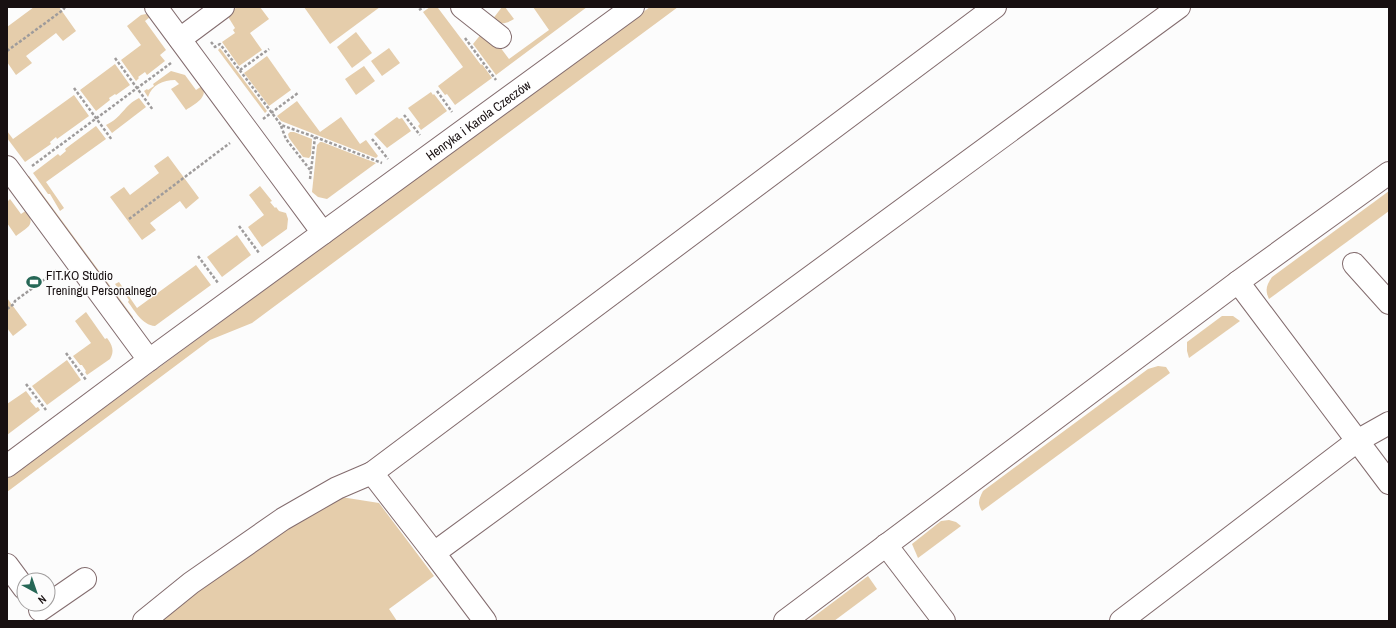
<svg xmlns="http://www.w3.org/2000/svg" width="1396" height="628" font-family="'Archivo Narrow',sans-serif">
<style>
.green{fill:#e5cdab}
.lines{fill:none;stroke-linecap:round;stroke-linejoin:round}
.minor-casing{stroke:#836c6e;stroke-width:24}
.path{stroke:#9e9b9b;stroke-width:2.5;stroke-dasharray:3 2;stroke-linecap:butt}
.minor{stroke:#fff;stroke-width:22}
.labels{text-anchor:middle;stroke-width:3;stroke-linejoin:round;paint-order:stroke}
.street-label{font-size:13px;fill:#181011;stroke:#fcfcfc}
.poi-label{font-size:13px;fill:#181011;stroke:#fcfcfc;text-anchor:start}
</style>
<rect width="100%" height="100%" fill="#fcfcfc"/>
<g class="green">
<path d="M34,7H59L76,31L63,41L56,33L26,56L32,63L16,75L7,62V27Z"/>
<path d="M237,7H260L269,19L250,33L262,50L239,66L222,42L235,33L233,30L235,28L227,15Z"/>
<path d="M304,7H380L330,44Z"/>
<path d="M430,7H439L438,8L481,65L482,64L492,78L455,105L447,94L445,95L438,86L463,67L423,12Z"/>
<path d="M502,7H505L514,19C506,24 500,25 492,20Z"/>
<path d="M533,7H587L496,75L473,44L482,33L500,47L509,59L549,30Z"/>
<path d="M650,7H678L252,323L210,340L7,492V479Z"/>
<path d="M141,15L146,14L150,17L145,21L166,50L160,55L165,61L147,75L145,72L138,77L139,78L136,81L121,60L141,45L127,26Z"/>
<path d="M356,32L372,53L352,68L337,47Z"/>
<path d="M220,48L267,111L265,113L218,50Z"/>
<path d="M389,48L400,63L382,76L371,61Z"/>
<path d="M267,56L291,90L269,106L244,73Z"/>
<path d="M115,64L130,85L116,95L115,94L109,98L110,100L96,111L80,90Z"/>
<path d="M364,66L375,81L356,95L345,79Z"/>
<path d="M171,71L185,75L196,90L202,86C209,97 195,104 186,110L171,89L179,84L175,80C163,80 152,85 148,97L144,91L147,89L148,90L154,86L153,84Z"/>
<path d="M431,92L433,95L434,94L447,111L421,130L418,126L420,124L408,108Z"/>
<path d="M74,95L89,116L57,139L56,137L50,142L51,144L25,162L7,138V131L13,139Z"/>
<path d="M139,98L146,107L112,133L106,125C122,118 124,105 139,98Z"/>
<path d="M297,101L320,132L341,117L360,144L366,140L378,156L376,158L281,121L277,116Z"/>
<path d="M397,117L399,119L402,118L411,131L387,148L374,134Z"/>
<path d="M96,126L106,139L46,182L64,208L60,211L50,194H48L33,173L58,154L60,156L66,151L65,149Z"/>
<path d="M290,132H294L312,139L311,155L309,158L303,157L289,138L288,134Z"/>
<path d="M320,142H322L376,163L327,199L318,197L312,192L317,145Z"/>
<path d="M168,156L199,198L186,209L180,201L150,223L156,230L142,240L110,197L124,187L130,195L159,173L154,166Z"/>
<path d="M29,176L133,317L132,322L26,178Z"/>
<path d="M260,186L272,201L270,202L275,208L276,207L279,211L286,213L288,219L287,229L262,247L248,227L264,215L249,195Z"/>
<path d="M1389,191V211L1269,299C1265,290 1266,286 1272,277Z"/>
<path d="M10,199L21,214L27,210C35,226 29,226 16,236L7,223V202Z"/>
<path d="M237,235L251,255L222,277L207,257Z"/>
<path d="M196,265L211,285L155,326C142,325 135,311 128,302L129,300L125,294L123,295L115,284L119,282L137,308Z"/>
<path d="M7,298L27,325L13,336L7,328Z"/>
<path d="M86,312L105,339L107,338C112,345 115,351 110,359L87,375L85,372L86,371L82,365H80L73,356L91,343L75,321Z"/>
<path d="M1222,316H1233L1240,321L1189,358L1187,351V342Z"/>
<path d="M67,360L81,380L47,405L32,386Z"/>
<path d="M1158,366L1166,367L1170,373L982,511C977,503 979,499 983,491L1148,369Z"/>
<path d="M26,391L32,399L30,401L36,408L38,407L40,410L7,435V404Z"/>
<path d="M341,497L379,503L434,576L389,609L397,621H156L314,506Z"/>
<path d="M949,520L956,522L961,526L918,558L912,544L941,521Z"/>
<path d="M868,576L877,589L834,621H808Z"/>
</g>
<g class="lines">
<g class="minor-casing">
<g id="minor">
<path d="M462,7L500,37"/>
<path d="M180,39L223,7"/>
<path d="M7,167L149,360"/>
<path id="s1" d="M323,233L633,7"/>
<path d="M1354,264L1389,303"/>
<path d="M1238,282L1389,483"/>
<path d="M7,466L149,360L323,233L156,7"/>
<path d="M886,545L944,621"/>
<path d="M434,553L372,473L995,7"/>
<path d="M7,565L24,588"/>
<path d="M40,610L85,579"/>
<path d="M144,621L191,583L283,519L337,488L372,473"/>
<path d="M485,621L434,553L1179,7"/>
<path d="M785,621L1238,282L1389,173"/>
<path d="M1121,621L1357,441L1389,423"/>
</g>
</g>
<g class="path">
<path d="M419,10L424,7"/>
<path d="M465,38L496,80"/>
<path d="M211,42L215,47L220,44L281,125L315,137L382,163"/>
<path d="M7,51L63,10L65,7"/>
<path d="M115,58L153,110"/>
<path d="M240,70L269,49"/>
<path d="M74,88L112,140"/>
<path d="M437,91L452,112"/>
<path d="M404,115L420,135"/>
<path d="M263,119L298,93"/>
<path d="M281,126L286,139L311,171"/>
<path d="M372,139L388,159"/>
<path d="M32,166L171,63"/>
<path d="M310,179L315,137"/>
<path d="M129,219L230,143"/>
<path d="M239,226L259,253"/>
<path d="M198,256L218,283"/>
<path d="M7,309L14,304L15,301L57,270"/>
<path d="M66,353L86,380"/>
<path d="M26,384L46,410"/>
</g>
<use href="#minor" class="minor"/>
</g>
<defs>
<g id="stadium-bare" transform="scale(1.2)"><path d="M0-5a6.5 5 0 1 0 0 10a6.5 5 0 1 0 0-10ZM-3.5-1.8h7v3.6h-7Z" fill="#266756" stroke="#fcfcfc" stroke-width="2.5" paint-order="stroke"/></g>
</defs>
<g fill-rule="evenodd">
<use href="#stadium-bare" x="34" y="282"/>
</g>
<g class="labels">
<g class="street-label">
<text dy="5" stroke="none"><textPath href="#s1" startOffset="192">Henryka i Karola Czeczów</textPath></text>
</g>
<g class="poi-label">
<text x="46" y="280">FIT.KO Studio<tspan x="46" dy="15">Treningu Personalnego</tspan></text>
</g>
</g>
<rect width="1396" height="628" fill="none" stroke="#181011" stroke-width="16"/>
<g transform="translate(36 592) rotate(140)"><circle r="19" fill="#fcfcfc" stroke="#a19e9e"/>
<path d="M0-3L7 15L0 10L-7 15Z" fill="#266756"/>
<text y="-6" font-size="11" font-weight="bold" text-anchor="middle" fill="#181011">N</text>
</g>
</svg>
